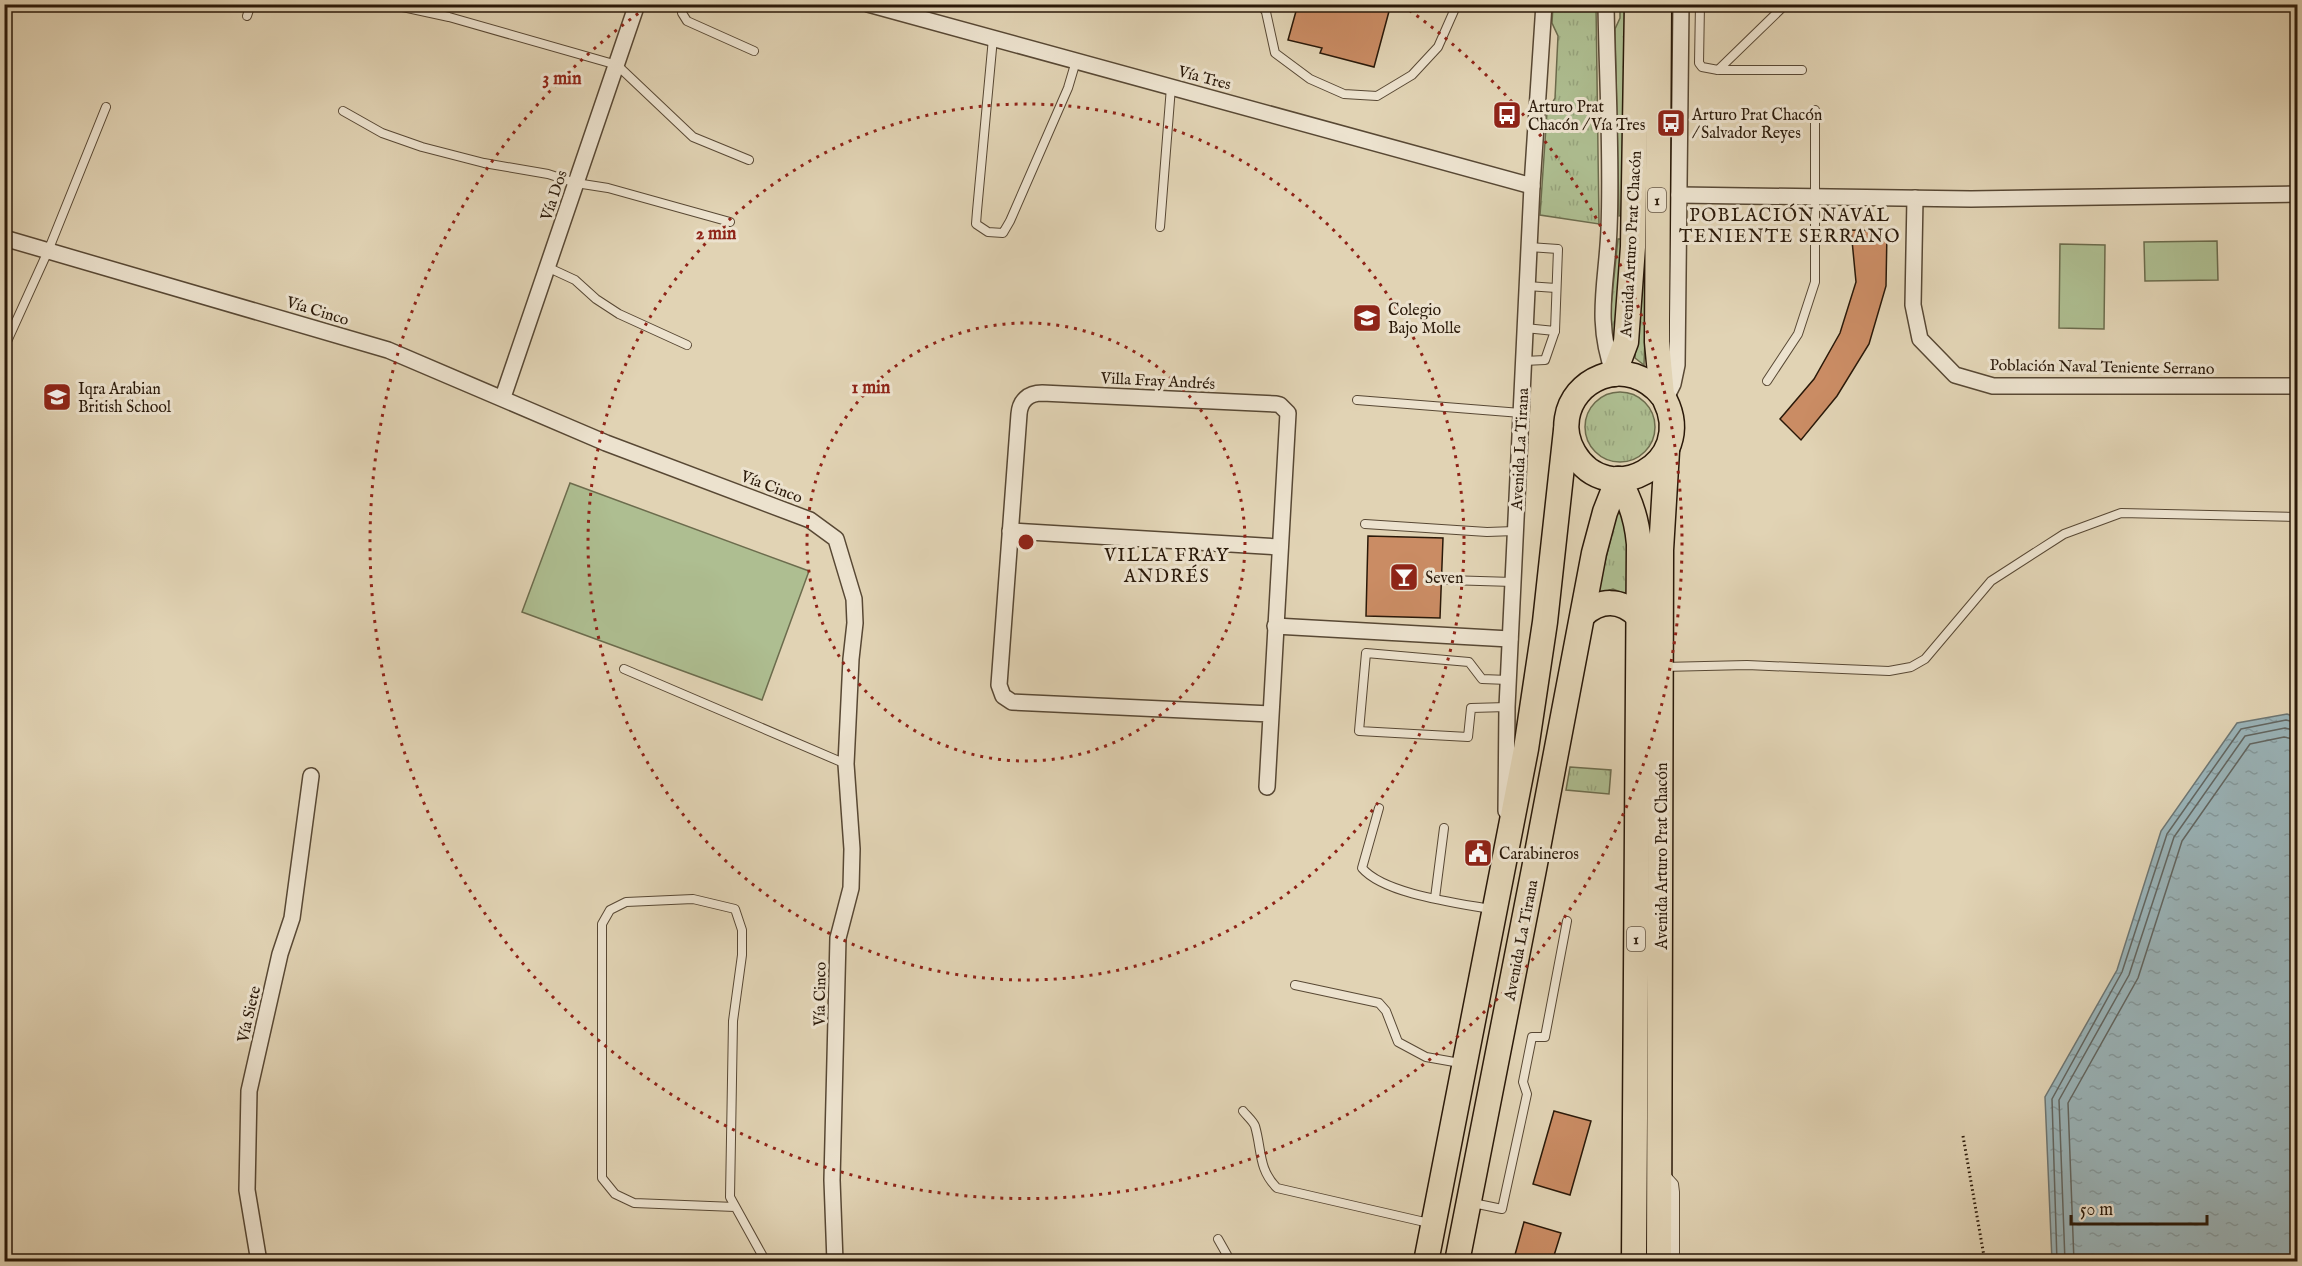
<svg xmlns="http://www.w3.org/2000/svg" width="2302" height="1266" font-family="'IM FELL English',serif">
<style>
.grass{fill:url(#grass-tufts);stroke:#6c6c4d;stroke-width:1.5}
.park{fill:#aebe91;stroke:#6c6c4d;stroke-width:1.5}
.water{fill:url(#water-ripples);stroke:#6d7673;stroke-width:1.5}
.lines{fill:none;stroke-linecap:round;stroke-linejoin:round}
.shore{stroke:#626661;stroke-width:1.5}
.building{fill:#ca8c64;stroke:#2a1909;stroke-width:1.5}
.service-casing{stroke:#584834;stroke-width:10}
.minor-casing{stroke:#584834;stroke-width:18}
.primary-casing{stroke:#2a1909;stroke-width:27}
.trunk-casing{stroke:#2a1909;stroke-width:27}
.path{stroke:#2a1909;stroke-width:3;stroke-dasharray:1.5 3;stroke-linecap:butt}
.service{stroke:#ece2ce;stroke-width:8}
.minor{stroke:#ece2ce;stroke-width:15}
.primary{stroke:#e1d3b4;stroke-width:24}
.trunk{stroke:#e1d3b4;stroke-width:24}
.ring{fill:none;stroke:#8f2418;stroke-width:3;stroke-dasharray:3 6}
.labels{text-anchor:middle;stroke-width:6;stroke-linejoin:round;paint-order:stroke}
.shield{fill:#ece2ce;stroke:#645544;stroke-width:1.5}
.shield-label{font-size:15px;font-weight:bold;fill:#2a1909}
.street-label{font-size:16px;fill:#2a1909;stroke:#ece2ce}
.poi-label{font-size:16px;fill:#2a1909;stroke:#ece2ce;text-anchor:start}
.neighbourhood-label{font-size:18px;letter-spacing:1.5px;fill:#2a1909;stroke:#ece2ce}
.centre{fill:#8f2418;stroke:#ece2ce;stroke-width:3}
.ring-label{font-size:18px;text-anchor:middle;font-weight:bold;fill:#8f2418;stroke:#ece2ce;stroke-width:6;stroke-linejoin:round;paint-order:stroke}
</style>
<defs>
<pattern id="grass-tufts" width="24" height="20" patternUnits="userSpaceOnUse" patternTransform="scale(1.5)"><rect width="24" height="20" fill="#aebe91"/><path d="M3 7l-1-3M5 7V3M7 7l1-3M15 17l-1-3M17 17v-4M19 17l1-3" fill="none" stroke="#96a37c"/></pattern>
<pattern id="water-ripples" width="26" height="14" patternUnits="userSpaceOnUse" patternTransform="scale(1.5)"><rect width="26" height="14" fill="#9ab4b9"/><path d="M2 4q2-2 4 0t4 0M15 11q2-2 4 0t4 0" fill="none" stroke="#859a9e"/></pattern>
</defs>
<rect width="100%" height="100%" fill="#e1d3b4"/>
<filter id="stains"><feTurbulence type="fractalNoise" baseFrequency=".00333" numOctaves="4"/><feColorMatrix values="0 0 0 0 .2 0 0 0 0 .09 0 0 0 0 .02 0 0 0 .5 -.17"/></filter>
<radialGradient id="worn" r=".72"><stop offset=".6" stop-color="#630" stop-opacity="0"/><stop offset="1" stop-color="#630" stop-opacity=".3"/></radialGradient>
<g class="grass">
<path d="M1553,5H1596L1599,224L1540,215L1547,112L1555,98L1558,36L1552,23Z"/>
<path d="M1620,5H1627L1626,215L1619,216L1615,29L1620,18Z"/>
<path d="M1649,221L1644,365L1635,358L1642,222Z"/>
<path d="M1618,239H1627L1620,341L1614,340L1609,325Z"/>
<circle cx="1620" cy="427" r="35"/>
<path d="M1618,509L1628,531V595L1613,589L1597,594Z"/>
<path d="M1570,767L1611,770L1609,794L1566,790Z"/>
</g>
<g class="park">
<path d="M2217,241L2218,280L2145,281L2144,242Z"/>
<path d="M2060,244L2105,245L2104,329L2059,328Z"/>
<path d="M570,483L809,571L762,700L522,612Z"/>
</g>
<path class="water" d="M2287,714L2298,718L2297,1261H2052L2045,1097L2117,970L2161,831L2237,723Z"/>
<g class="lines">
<g class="shore">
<path d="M2057,1262L2052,1099L2122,972L2167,834L2241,729L2286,720L2298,723"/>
<path d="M2065,1262L2059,1100L2129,975L2174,837L2245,736L2285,728L2298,731"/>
<path d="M2074,1262L2068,1103L2138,978L2182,841L2250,744L2284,737L2298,740"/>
</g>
</g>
<g class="building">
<path d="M1298,4H1391L1374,67L1320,53L1322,48L1288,40Z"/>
<path d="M1851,230L1887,231L1886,286L1869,344L1837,396L1801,440L1780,419L1814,379L1840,333L1856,282Z"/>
<path d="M1368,536L1443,538L1440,618L1366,616Z"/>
<path d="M1554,1111L1591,1121L1570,1195L1533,1184Z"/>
<path d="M1524,1222L1561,1233L1552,1262H1513Z"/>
</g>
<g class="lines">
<g class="service-casing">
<g id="service">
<path d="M389,4L449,17L617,65L693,137L749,160"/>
<path d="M684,4L682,13L687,21L754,51"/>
<path d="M1261,4L1266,12L1275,53L1310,79L1344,94L1377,96L1412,75L1438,47L1457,4"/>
<path d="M1700,4L1699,63L1702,67L1718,70H1802"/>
<path d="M247,16L251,4"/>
<path d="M993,38L977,211L976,224L988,232L1003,233L1010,221L1068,88L1076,61"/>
<path d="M1718,70L1786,4"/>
<path d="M343,111L382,133L422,147L484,163L548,174L576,183L608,188L730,222"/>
<path d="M1160,227L1171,87"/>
<path d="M547,267L575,280L596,299L619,314L687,345"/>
<path d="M1527,286L1556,288"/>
<path d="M1525,328L1555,331L1558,249L1529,247"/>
<path d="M4,348L48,251L106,107"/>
<path d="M1523,361L1545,360L1555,331"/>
<path d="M1767,381L1798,334L1815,282V110"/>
<path d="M1357,400L1521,413"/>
<path d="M1365,524L1487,532L1515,531"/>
<path d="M1447,580L1513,582"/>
<path d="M1663,667L1747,665L1889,671L1911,667L1925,659L1991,581L2064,534L2121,513L2298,517"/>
<path d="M624,669L846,764"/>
<path d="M1507,707L1471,708L1468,737L1359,731L1366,653L1469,662L1482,679L1508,680"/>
<path d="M1379,808L1362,868C1384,894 1457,903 1490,909"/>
<path d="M1435,898L1444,828"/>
<path d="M1295,985L1379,1003L1386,1011L1398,1042L1426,1057L1460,1063"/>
<path d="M1243,1111C1247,1116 1253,1121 1255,1126C1262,1150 1258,1169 1277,1188L1429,1223"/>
<path d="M1665,1174L1674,1184L1675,1192V1262"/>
<path d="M1473,1203L1502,1209L1527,1094L1523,1082L1532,1037H1545L1567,921"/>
<path d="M735,1207L634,1203L615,1194L602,1178V924L610,910L626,902L693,899L735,909L742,930V955L733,1021L730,1197L766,1262"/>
<path d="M1218,1239L1231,1262"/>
</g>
</g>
<g class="minor-casing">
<g id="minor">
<path d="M868,4L1532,186"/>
<path d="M1606,4C1607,79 1612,154 1609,229C1607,283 1594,320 1614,374"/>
<path d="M1679,195L1971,199L2298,194"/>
<path d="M1915,198L1913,305L1920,339L1955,375L1993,386H2298"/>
<path d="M4,238L388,350L606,443L810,520L836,539L854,599L855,623L851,659L846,764L852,849L851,888L838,938L832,1180L835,1262"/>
<path d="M503,397L637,4"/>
<path d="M1665,400L1673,384L1677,365L1681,4"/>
<path d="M1010,531L1280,547"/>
<path d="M1275,626L1510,639"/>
<path d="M1267,787L1288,413L1280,405L1276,404L1042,393C1028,393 1020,401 1019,414L999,685L1003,696L1012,702L1271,714"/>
<path d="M1506,811L1507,707L1532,186L1544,4"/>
<path d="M259,1262L247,1190L249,1091L280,954L292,918L311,776"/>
</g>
</g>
<g class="primary-casing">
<g id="primary">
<path d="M1618,479C1631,500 1637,520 1639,544L1634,1262"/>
<path d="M1659,1262L1661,550L1667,451"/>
</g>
</g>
<g class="trunk-casing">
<g id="trunk">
<path d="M1659,4L1657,342L1662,395"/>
<path d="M1614,374L1626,342L1633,247L1637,4"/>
<path d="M1662,395C1647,377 1623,368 1601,377C1583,384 1570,399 1567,418C1565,430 1568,443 1574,453C1608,511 1697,464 1665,400"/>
<path d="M1583,615C1600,599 1621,599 1638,616"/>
<path d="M1426,1262L1526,749L1545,622L1566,430"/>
<path d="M1457,1262L1534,869L1594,553L1605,512L1618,479"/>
</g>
</g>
<path class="path" d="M1963,1136L1985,1262"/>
<use href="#service" class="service"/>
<use href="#minor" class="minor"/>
<use href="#primary" class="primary"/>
<use href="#trunk" class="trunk"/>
</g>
<g class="ring">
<circle cx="1026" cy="542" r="219"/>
<circle cx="1026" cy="542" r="438"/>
<path d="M1402 5A656 656 0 1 1 650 5"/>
</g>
<defs>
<g id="bus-square" transform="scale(1.5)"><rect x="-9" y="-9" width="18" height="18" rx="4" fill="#8f2418" stroke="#ece2ce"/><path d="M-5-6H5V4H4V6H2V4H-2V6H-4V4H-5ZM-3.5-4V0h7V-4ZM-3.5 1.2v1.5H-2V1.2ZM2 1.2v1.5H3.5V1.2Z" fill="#fff"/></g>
<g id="school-square" transform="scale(1.5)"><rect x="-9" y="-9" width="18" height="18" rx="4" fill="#8f2418" stroke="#ece2ce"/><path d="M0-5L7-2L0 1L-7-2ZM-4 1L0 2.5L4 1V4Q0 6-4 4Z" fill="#fff"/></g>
<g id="bar-square" transform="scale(1.5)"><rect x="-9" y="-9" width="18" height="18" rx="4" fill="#8f2418" stroke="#ece2ce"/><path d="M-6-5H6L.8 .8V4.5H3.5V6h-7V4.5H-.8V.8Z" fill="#fff"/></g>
<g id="civic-square" transform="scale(1.5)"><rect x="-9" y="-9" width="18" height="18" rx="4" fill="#8f2418" stroke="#ece2ce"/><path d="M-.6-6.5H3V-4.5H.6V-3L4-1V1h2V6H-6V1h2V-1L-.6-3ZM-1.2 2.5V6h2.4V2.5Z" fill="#fff"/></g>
</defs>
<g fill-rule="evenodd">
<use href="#bus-square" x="1507" y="115"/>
<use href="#bus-square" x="1671" y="123"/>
<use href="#school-square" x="1367" y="318"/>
<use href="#school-square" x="57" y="397"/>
<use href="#bar-square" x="1404" y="577"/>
<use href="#civic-square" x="1478" y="853"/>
</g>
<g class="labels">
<g class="shield">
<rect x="1648" y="188" width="18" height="24" rx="4.5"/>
<rect x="1627" y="927" width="18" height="24" rx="4.5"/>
</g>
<g class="shield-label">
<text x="1657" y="205">1</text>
<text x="1636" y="944">1</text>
</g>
<g class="street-label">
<text transform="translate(1205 77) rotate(15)" y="6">Vía Tres</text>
<text transform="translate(553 195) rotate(-71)" y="6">Vía Dos</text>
<text transform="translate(1630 244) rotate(-87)" y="6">Avenida Arturo Prat Chacón</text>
<text transform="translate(318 310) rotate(17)" y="6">Vía Cinco</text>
<text transform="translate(2102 366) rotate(1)" y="6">Población Naval Teniente Serrano</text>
<text transform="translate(1158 380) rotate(3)" y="6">Villa Fray Andrés</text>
<text transform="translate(1519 449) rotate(-87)" y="6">Avenida La Tirana</text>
<text transform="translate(772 486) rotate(21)" y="6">Vía Cinco</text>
<text transform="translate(1661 856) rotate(-90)" y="6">Avenida Arturo Prat Chacón</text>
<text transform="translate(1520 940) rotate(-79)" y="6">Avenida La Tirana</text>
<text transform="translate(819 994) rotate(-89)" y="6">Vía Cinco</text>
<text transform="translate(248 1014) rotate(-77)" y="6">Vía Siete</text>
</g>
<g class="poi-label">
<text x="1528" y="112">Arturo Prat<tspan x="1528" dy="18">Chacón / Vía Tres</tspan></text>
<text x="1692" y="120">Arturo Prat Chacón<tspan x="1692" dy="18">/ Salvador Reyes</tspan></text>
<text x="1388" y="315">Colegio<tspan x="1388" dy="18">Bajo Molle</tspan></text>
<text x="78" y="394">Iqra Arabian<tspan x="78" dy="18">British School</tspan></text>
<text x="1425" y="583">Seven</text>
<text x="1499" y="859">Carabineros</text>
</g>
<g class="neighbourhood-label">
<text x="1790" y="221">POBLACIÓN NAVAL<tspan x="1790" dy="21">TENIENTE SERRANO</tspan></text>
<text x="1167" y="561">VILLA FRAY<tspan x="1167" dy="21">ANDRÉS</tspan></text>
</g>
</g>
<circle cx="1026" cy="542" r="9" class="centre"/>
<g class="ring-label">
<text x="562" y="84">3 min</text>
<text x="716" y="239">2 min</text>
<text x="871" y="393">1 min</text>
</g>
<rect width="2302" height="1266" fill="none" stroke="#e1d3b4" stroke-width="24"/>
<rect x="6" y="6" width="2290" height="1254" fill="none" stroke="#2a1909" stroke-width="3"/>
<rect x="12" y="12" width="2278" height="1242" fill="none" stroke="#2a1909" stroke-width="1.5"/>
<path d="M2071 1215v9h136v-9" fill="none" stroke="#2a1909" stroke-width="3"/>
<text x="2080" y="1215" font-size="18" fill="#2a1909" stroke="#ece2ce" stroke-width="4.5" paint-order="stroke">50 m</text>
<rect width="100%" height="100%" filter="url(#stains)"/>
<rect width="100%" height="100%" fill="url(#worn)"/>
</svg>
